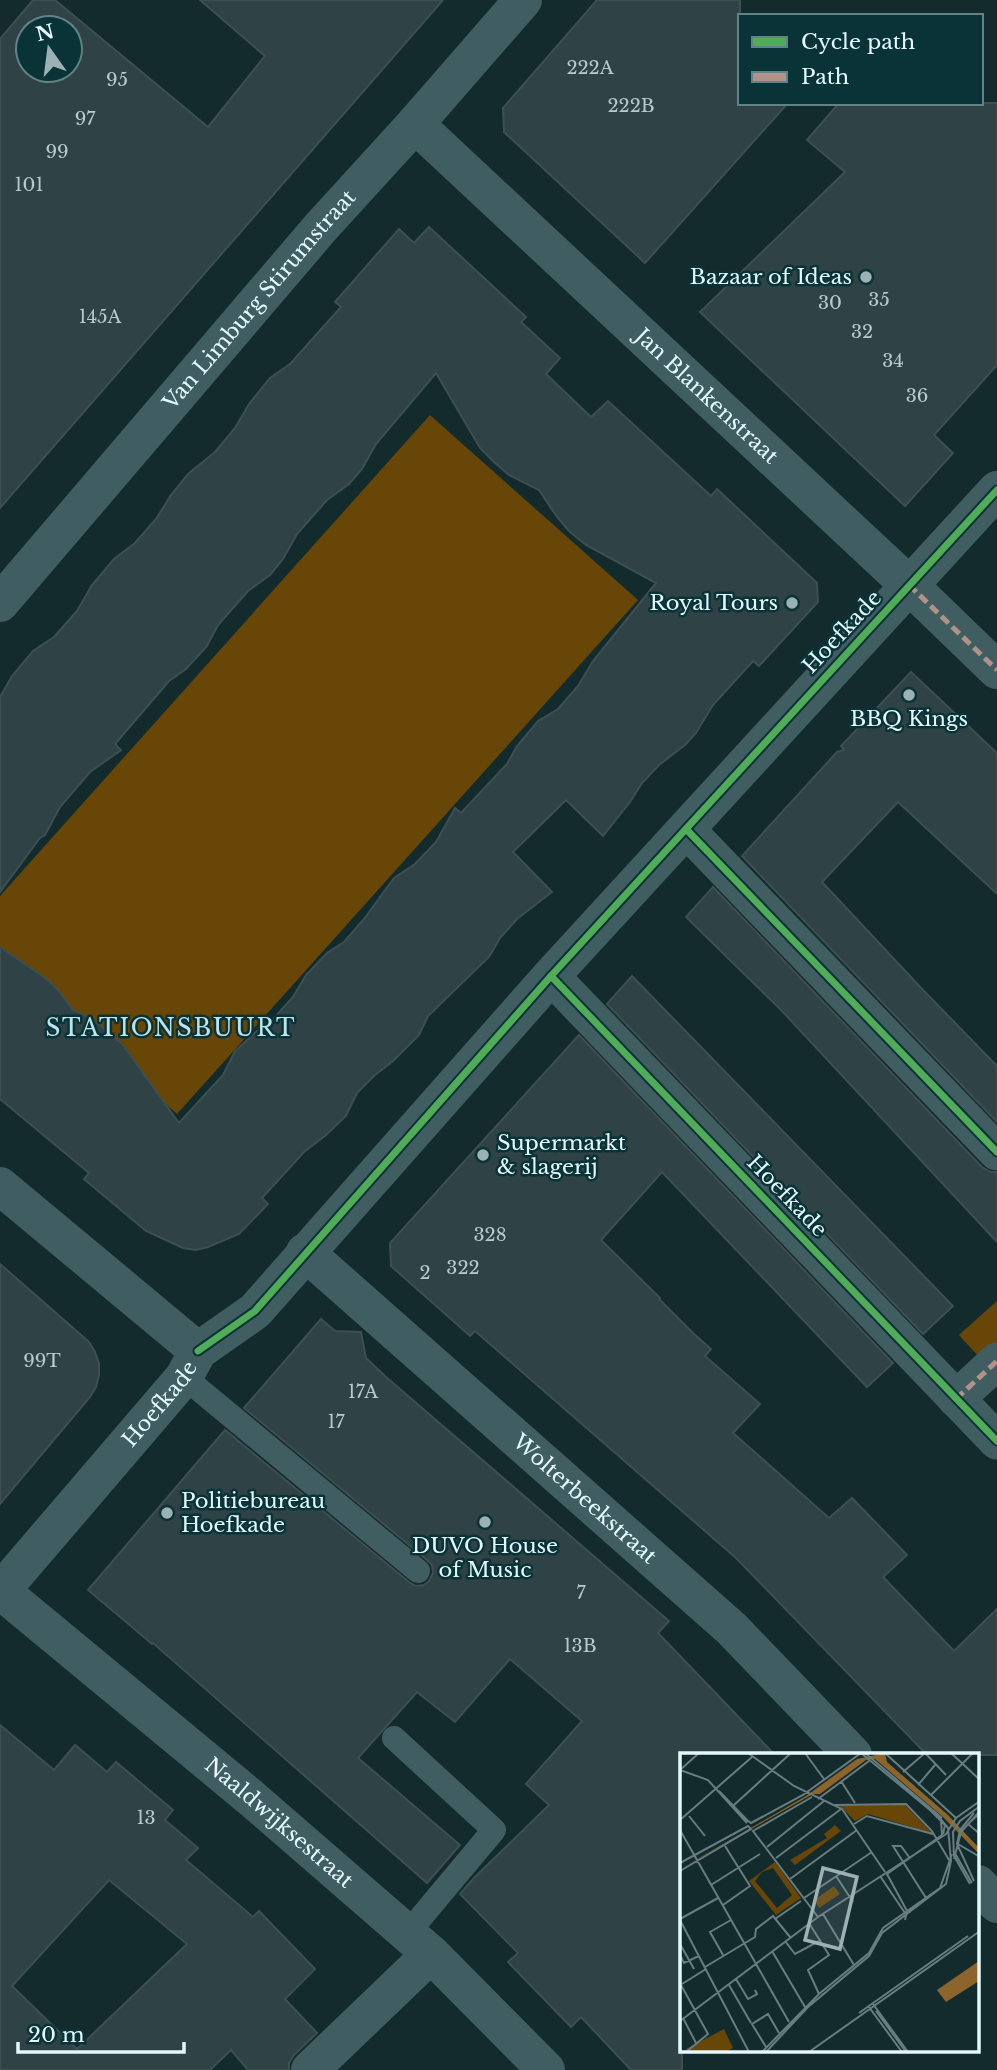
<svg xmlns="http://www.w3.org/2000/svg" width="997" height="2070" font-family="'Libre Baskerville',serif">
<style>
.green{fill:#684607}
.building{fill:#2f4245;stroke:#3d4f51;stroke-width:2;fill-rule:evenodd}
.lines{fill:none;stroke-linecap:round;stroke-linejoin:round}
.service{stroke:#405e62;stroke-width:24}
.pedestrian{stroke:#405e62;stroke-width:37}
.minor{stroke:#405e62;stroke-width:38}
.quiet{stroke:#af9288;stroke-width:5;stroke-dasharray:10 5;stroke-linecap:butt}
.cycleway-casing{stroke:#0a3338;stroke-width:11}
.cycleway{stroke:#51ab58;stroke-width:7}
.poi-dot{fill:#9bb1b4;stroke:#0a3338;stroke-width:2.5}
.labels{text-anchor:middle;stroke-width:5;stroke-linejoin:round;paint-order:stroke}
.number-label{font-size:18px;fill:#b7cbce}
.poi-label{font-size:21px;fill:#e4f9fc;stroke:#0a3338;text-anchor:end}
.street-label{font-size:21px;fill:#e4f9fc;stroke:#0a3338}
.neighbourhood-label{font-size:23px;letter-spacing:2px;fill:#bbe5eb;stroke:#0a3338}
.inset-road{fill:none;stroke:#677d80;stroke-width:2}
.view{fill:#9bb1b4;fill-opacity:0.15;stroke:#9bb1b4;stroke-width:3.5}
.inset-edge{fill:none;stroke:#e4f9fc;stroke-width:3.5}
</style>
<rect width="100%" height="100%" fill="#142b2e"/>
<g class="green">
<path d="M430,415L638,600L177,1114L0,957V896Z"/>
<path d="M997,1301V1377L959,1335Z"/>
</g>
<g class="building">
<path d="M33,0H55L208,127L265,56L200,0H443L0,508V39ZM28,28H70V70H28Z"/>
<path d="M597,0H740V103H788L645,263L504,132L503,108Z"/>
<path d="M839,103H997V365L934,435L953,453L905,506L700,312L845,172L807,140Z"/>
<path d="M429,227L526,317L521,322L560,358L546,374L591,417L608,401L711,496L717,489L817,583L818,602L759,666L753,661L713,705L696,733L685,745L659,765L642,783L630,802L603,836L566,800L513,852L552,892L517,919L500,938L489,957L428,1016L419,1035L393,1061L375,1075L357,1093L346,1116L326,1135L304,1152L262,1198L268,1204L239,1234L208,1247L196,1250L183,1248L146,1231L84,1179L89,1173L0,1099V947L44,977L59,991L73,1010L91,1018L122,1044L179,1123L223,1075L235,1051L257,1031L273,1019L293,997L306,975L327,953L344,942L364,919L394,878L415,864L436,842L455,808L461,813L507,764L517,746L538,721L558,709L578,686L593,661L656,583L586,545L570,532L557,517L539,490L509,475L494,462L480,448L436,373L376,444L362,469L349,484L327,500L297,534L283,559L270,575L248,591L218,625L207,646L186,669L169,681L115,744L121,750L90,772L60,807L45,835L40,838L0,892V697L12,676L33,651L54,637L77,611L92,585L114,559L135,543L156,519L171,495L188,474L215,452L235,428L249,404L270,378L290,364L341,307L335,302L399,229L414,243Z"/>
<path d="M911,672L997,753V894L898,802L822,882L923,990L997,1066V1122L742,856L837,752L844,750L841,746Z"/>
<path d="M713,887L982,1167L991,1172H997V1242L781,1010L686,917Z"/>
<path d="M632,976L953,1306L923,1334L607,1004Z"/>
<path d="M579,1035L893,1363L867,1387L662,1172L601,1240L660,1298L659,1299L694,1334L711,1349L705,1356L760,1404L733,1433L829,1518L852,1498L907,1555L883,1577L954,1651L997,1609V1755H927L736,1558L475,1331L470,1336L391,1266L390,1243Z"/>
<path d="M0,1264L89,1342L95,1352L99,1363V1375L96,1387L90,1397L0,1504Z"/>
<path d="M321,1319L335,1331L361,1332L366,1358L386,1377L669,1621L658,1633L775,1755H682V2070H631L581,2017L571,2027L508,1962L518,1953L460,1894L473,1879L549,1805L526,1784L582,1721L510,1659L455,1722L417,1692L358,1758L460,1845L427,1883L153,1643L152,1644L88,1590L225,1430L409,1582L416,1586L424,1585L429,1581L433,1573L432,1565L427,1560L244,1408Z"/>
<path d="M0,1725L54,1770L75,1745L107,1772L116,1762L173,1810L165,1820L198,1848L186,1860L253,1917L259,1911L315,1969L285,1999L317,2033L294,2055L289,2063V2070H248L231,2050L210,2070H0ZM109,1880L187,1944L77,2049L12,1986Z"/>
</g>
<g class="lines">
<g class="service">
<path d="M184,1377L418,1571"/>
<path d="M394,1738L494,1830L407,1934"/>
</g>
<g class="pedestrian">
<path d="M686,829L997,1152"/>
<path d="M551,976L997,1441"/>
<path d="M956,1399L997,1361"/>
</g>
<g class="minor">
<path id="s1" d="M415,124L909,585L997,670"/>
<path id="s2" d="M0,603L321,227L415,124L523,0"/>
<path d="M0,1186L198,1351"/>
<path id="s3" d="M305,1252L706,1606L732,1629L853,1755"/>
<path id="s4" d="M1,1591L250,1797L431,1954L546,2070"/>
<path id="s5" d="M0,1592L184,1377L198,1351L255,1311L551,976L997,490"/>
<path d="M978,1884L997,1904"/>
<path d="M310,2070L431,1954"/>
</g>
<g class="quiet">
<path d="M909,585L997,670"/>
<path d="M956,1399L997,1361"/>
</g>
<g class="cycleway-casing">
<g id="cycleway">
<path d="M686,829L997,1152"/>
<path d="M551,976L997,1441"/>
<path d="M198,1351L255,1311L551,976L997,490"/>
</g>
</g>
<use href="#cycleway" class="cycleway"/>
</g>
<g class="poi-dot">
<circle cx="866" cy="277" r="7"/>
<circle cx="792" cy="603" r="7"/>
<circle cx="909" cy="695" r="7"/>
<circle cx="483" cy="1155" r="7"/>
<circle cx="167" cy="1513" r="7"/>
<circle cx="485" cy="1522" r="7"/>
</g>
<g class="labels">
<g class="number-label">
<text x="590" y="74">222A</text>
<text x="117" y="86">95</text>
<text x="631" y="112">222B</text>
<text x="85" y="125">97</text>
<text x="57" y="158">99</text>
<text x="29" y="191">101</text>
<text x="879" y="306">35</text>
<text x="830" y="309">30</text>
<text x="100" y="323">145A</text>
<text x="862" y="338">32</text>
<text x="893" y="367">34</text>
<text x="917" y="402">36</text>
<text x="490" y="1241">328</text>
<text x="463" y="1274">322</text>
<text x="425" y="1279">2</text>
<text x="42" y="1367">99T</text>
<text x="363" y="1398">17A</text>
<text x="336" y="1428">17</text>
<text x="581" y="1599">7</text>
<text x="580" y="1652">13B</text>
<text x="146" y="1824">13</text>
</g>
<g class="poi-label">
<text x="852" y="284">Bazaar of Ideas</text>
<text x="778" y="610">Royal Tours</text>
<text x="909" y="726" text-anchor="middle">BBQ Kings</text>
<text x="497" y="1150" text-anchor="start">Supermarkt<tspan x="497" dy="24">&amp; slagerij</tspan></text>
<text x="181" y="1508" text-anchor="start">Politiebureau<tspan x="181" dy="24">Hoefkade</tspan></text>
<text x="485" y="1553" text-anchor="middle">DUVO House<tspan x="485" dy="24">of Music</tspan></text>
</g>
<g class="street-label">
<text dy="7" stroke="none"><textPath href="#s2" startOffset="399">Van Limburg Stirumstraat</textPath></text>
<text dy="7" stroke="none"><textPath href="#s1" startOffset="399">Jan Blankenstraat</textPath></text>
<text transform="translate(842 632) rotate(-47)" y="7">Hoefkade</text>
<text transform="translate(787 1196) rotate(46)" y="7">Hoefkade</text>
<text dy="7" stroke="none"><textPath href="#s5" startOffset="247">Hoefkade</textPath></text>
<text dy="7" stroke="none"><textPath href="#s3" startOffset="373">Wolterbeekstraat</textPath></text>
<text dy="7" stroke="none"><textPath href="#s4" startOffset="362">Naaldwijksestraat</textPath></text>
</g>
<g class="neighbourhood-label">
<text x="171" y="1036">STATIONSBUURT</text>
</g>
</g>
<g transform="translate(680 1753)">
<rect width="299" height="299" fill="#142b2e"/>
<path d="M95,109L121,145L96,162L69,128ZM93,115L112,142L97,155L75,128L82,119Z" fill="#684607" fill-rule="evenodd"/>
<path d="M159,52H225L252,80L188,61L175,68ZM155,72L161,78L115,112L110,107L147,85L144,81ZM154,133L160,141L139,155L134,147ZM44,276L53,295L45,299H8L6,296Z" fill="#684607"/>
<path d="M205,0L207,9L268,62L299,95V101L263,64L195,6L186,7L140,41H133L0,116L126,43L177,6ZM299,208V228L266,249L257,237Z" fill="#8c642c"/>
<path class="inset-road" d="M68,0L114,33L162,56L205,119M125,0L144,26M181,0L250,57L265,72L263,81M185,0L262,65M205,0L276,65M245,0L266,22M271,0L300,27M0,17L28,27L67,70M0,17L19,0M223,19L245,0M161,28L175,50M238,32L255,12M39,38L68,68M251,42L293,0M132,44L73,78L138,164M138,46L189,8M54,52L111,0M155,52L226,51L252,78L269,107M294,60L280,77L277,91L294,128M300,60L288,71L300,81M9,63L25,83M0,67L72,4M68,68L71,70L123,42L181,0M174,71L187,63L253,81M0,77L109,269M278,91L300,104M87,94L144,48M273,97L292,130M229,104L221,93H213L246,145M96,105L161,56M274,106L281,79L300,58M0,110L68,73L71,76L0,118M156,123L173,149M200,123L225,160M110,126L177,77M290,131L274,103L273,79L280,68L300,53M31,132L80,101M124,145L192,99M43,152L70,133L45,93M143,161L174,212M0,166L38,145M95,166L121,148M0,167L69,299M225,167L227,158L207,121L262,82L261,68M129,170L149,202L128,217L139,241M105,188L115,201L141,187M0,191L14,216M92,198L125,254M0,202L4,210L19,203M43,202L30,179L51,167M25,214L75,184L76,176L93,163L110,184M56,226L68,246L77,241L75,237M2,231L26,216M1,232L28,281L6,299M49,232L71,270M193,251L228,299M189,254L222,299M196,258L226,299M179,260L288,183M3,265L16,290M0,268L138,164L266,81L276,65L300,48M86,294L72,271L88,261L99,280M82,299L139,241L189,200L203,175L260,135L272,101M86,299L128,254L189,203L202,180L266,131L271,108L268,75L254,58M129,299L300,178"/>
<path class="view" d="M143,115L177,124L160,196L125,187Z"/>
<rect width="299" height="299" class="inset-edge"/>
</g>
<rect x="738" y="14" width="245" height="91" fill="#0a3338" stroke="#618286" stroke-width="2"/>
<rect x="752" y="37" width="35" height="10" fill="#51ab58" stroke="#618286" stroke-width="2"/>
<text x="801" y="49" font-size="21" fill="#e4f9fc">Cycle path</text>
<rect x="752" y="72" width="35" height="10" fill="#af9288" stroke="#618286" stroke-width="2"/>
<text x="801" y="84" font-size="21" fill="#e4f9fc">Path</text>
<g transform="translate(49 49) rotate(346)"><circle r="33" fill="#0a3338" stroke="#618286" stroke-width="2"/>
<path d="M0-5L12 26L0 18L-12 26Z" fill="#9bb1b4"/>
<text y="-10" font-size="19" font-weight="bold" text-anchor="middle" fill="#e4f9fc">N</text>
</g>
<path d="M18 2042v10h166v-10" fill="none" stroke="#e4f9fc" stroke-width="3.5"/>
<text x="28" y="2042" font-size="21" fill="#e4f9fc" stroke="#0a3338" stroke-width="5" paint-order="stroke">20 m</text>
</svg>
